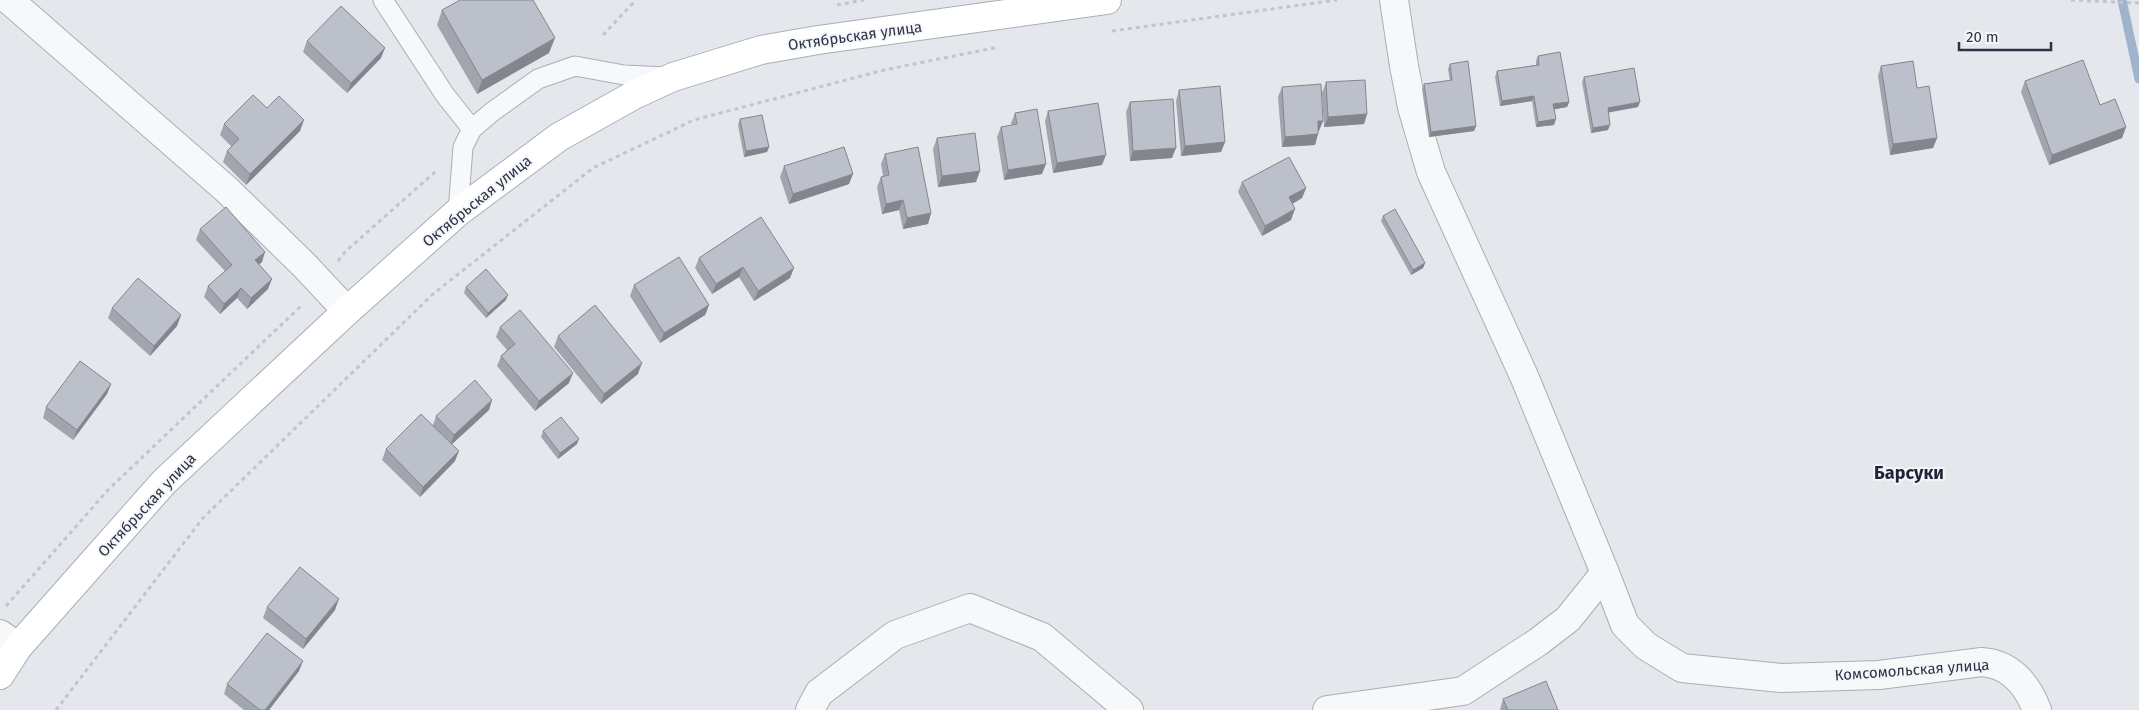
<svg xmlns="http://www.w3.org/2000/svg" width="2139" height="710" font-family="'Fira Sans',sans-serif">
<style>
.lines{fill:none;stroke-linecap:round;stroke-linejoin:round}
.stream{stroke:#9fb4cc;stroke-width:9}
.service-casing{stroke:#a9aeb7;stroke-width:21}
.minor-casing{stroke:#a9aeb7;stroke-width:30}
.secondary-casing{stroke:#a9aeb7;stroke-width:30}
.path{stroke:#c2c5cb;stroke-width:3;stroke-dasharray:4 4;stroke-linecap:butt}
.service{stroke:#f7f8fa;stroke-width:19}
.minor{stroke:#f7f8fa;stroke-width:28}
.secondary{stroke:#fff;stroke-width:28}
.wall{fill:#a1a5ae}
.shaded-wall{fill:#83868d}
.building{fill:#bbc0ca;stroke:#83868d}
.labels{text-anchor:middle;stroke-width:4;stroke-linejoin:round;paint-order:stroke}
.street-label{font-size:15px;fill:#2b3445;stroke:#f4f6f9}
.quarter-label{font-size:18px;font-weight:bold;fill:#1d2536;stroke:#f4f6f9}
</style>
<rect width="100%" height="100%" fill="#e4e7ec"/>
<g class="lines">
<path class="stream" d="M2122,0L2139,79"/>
<g class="service-casing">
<g id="service">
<path d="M383,0L445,95L472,129"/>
<path d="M458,212L463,147L472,129L492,112L538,79L575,66L624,75L668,77"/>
</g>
</g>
<g class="minor-casing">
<g id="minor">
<path d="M9,0L227,190L304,265L347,311"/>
<path d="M1605,573L1625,625L1646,646L1682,668L1781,678L1879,675L1982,662C2010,664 2027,684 2037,710"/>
<path d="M0,634L18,647"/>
<path d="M810,710L819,693L895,635L970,608L1042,637L1129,710"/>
<path d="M1327,710L1463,691L1538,642L1568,619L1605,573L1524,376L1431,172L1412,107L1404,66L1394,0"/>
</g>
</g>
<g class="secondary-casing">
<path id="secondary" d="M0,675L18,647L164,482L347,311L458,212L559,137L634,95L673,77L761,50L818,40L1107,0"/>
</g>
<g class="path">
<path d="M2071,0L2139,3"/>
<path d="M837,5L864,0"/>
<path d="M1112,31L1337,0"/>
<path d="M603,35L636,0"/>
<path d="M338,261L346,251L435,172"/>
<path d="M6,606L108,490L301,306"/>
<path d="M56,710L203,518L433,294L593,168L694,120L884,70L999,47"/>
</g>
<use href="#service" class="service"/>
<use href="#minor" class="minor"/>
<use href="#secondary" class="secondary"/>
</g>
<g class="wall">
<path d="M442,10L549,53L477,94L437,25Z"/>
<path d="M307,41L381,58L347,93L303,52Z"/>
<path d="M1538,56L1569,102L1567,107L1554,109V125L1536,127L1532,101L1500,106L1495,77L1497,71L1536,65V61Z"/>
<path d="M1450,64L1476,126L1474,131L1429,137L1422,89L1424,84L1450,81L1448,69Z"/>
<path d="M1881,66L1917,88L1937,138L1933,148L1890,155L1878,76Z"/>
<path d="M1584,77L1638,107L1608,112V130L1591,133L1582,82Z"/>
<path d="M2025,81L2100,105L2126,127L2122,138L2049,165L2021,92Z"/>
<path d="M1326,82L1367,114L1364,124L1324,127L1322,93Z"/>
<path d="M1282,87L1319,131H1318V134L1315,145L1282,147L1278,97Z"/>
<path d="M1179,90L1225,142L1221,152L1181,156L1176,101Z"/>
<path d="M1130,102L1172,158L1130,161L1126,112Z"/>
<path d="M267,108L300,131L246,185L223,162L227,151L232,147L220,135L224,124Z"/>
<path d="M1048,111L1102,165L1053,173L1045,121Z"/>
<path d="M1015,113L1042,174L1004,180L997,137L1001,127L1012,125L1011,123Z"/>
<path d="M740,119L769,147L767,152L744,157L738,125Z"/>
<path d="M937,138L976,182L938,187L933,149Z"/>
<path d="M885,154L931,213L928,224L903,229L899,210L882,214L877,187L881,177L883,176L881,164Z"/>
<path d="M784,166L849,184L789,204L780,177Z"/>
<path d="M1242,182L1306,188L1302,198L1292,204L1291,220L1262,236L1238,192Z"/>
<path d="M1383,216L1425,263L1423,268L1411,275L1381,221Z"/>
<path d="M761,217L790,278L754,301L739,277L712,294L695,268L699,258Z"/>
<path d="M200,229L262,262L259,264L268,289L247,309L237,298L220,314L204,297L208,286L225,271L196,240Z"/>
<path d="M634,285L709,305L705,315L660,343L630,296Z"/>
<path d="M466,287L506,300L486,318L464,293Z"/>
<path d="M112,308L177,326L150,356L108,318Z"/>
<path d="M500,327L569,383L535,411L497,366L501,356L507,350L496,337Z"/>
<path d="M558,336L638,374L601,404L554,347Z"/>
<path d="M111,384L107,394L73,440L43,418L46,407Z"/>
<path d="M489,410L452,444L455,461L420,497L382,460L386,449L433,425L436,416Z"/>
<path d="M543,431L577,444L558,459L541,437Z"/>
<path d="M267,607L335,610L303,649L263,618Z"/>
<path d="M299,671L269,710H244L224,694L227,684Z"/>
<path d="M1503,699L1558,710H1500Z"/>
</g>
<g class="shaded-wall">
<path d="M555,38L549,53L477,94L482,80Z"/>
<path d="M385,48L381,58L347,93L351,83Z"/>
<path d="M1534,96L1532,101L1500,106L1502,101Z"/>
<path d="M1569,102L1567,107L1551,110L1553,104Z"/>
<path d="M1640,102L1638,107L1606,113L1608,108Z"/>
<path d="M1367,114L1364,124L1324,127L1328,117Z"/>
<path d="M1556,119L1554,125L1536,127L1538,122Z"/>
<path d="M304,120L300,131L246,185L250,174Z"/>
<path d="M1318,121H1323L1319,131L1314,132Z"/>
<path d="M1610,125L1608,130L1591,133L1593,128Z"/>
<path d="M1476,126L1474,131L1429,137L1431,132Z"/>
<path d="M2126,127L2122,138L2049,165L2052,155Z"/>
<path d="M1318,134L1315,145L1282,147L1285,137Z"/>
<path d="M1937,138L1933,148L1890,155L1893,144Z"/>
<path d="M1225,142L1221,152L1181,156L1185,146Z"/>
<path d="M769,147L767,152L744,157L746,151Z"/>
<path d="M1176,148L1172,158L1130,161L1133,151Z"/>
<path d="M1106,155L1102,165L1053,173L1057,163Z"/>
<path d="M1046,164L1042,174L1004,180L1008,170Z"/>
<path d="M980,171L976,182L938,187L942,176Z"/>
<path d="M853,174L849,184L789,204L793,194Z"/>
<path d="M1306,188L1302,198L1285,208L1289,197Z"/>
<path d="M903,200L899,210L882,214L886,204Z"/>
<path d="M1295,209L1291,220L1262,236L1265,226Z"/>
<path d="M931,213L928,224L903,229L907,218Z"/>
<path d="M265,252L262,262L251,271L255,260Z"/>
<path d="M1425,263L1423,268L1411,275L1413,270Z"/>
<path d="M743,267L739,277L712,294L716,284Z"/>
<path d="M794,268L790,278L754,301L758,291Z"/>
<path d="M272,279L268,289L247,309L251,298Z"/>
<path d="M241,288L237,298L220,314L224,304Z"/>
<path d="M508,295L506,300L486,318L488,313Z"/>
<path d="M709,305L705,315L660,343L664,333Z"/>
<path d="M181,315L177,326L150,356L154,346Z"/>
<path d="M642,363L638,374L601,404L604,394Z"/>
<path d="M573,373L569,383L535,411L539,401Z"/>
<path d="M111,384L107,394L73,440L77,430Z"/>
<path d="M492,400L489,410L450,446L454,435Z"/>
<path d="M579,439L577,444L558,459L560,453Z"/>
<path d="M459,451L455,461L420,497L423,487Z"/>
<path d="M339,599L335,610L303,649L306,639Z"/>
<path d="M303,661L299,671L269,710H265Z"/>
</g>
<g class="building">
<path d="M460,0H533L555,38L482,80L442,10Z"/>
<path d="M341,6L385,48L351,83L307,41Z"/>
<path d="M1560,52L1569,102L1553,104L1556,119L1538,122L1534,96L1502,101L1497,71L1539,65L1538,56Z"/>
<path d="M2083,60L2100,105L2115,99L2126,127L2052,155L2025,81Z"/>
<path d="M1468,61L1476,126L1431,132L1424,84L1452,80L1450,64Z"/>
<path d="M1913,61L1917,88L1929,86L1937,138L1893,144L1881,66Z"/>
<path d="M1634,68L1640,102L1608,108L1610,125L1593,128L1584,77Z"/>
<path d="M1365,80L1367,114L1328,117L1326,82Z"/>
<path d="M1321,84L1323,121H1318V134L1285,137L1282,87Z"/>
<path d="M1220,86L1225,142L1185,146L1179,90Z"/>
<path d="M253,95L267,108L279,96L304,120L250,174L227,151L239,139L224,124Z"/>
<path d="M1173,99L1176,148L1133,151L1130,102Z"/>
<path d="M1098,103L1106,155L1057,163L1048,111Z"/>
<path d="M1037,109L1046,164L1008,170L1001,127L1017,124L1015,113Z"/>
<path d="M762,115L769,147L746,151L740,119Z"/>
<path d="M975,133L980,171L942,176L937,138Z"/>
<path d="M844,147L853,174L793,194L784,166Z"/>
<path d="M918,147L931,213L907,218L903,200L886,204L881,177L889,175L885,154Z"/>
<path d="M1289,157L1306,188L1289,197L1295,209L1265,226L1242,182Z"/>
<path d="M226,207L265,252L255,260L272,279L251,298L241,288L224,304L208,286L232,265L200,229Z"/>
<path d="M1395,209L1425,263L1413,270L1383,216Z"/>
<path d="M761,217L794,268L758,291L743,267L716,284L699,258Z"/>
<path d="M679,257L709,305L664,333L634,285Z"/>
<path d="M486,269L508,295L488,313L466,287Z"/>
<path d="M138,278L181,315L154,346L112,308Z"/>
<path d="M595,305L642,363L604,394L558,336Z"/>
<path d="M520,310L573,373L539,401L501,356L515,344L500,327Z"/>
<path d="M80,361L111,384L77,430L46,407Z"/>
<path d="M475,380L492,400L454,435L436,416Z"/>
<path d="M421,414L459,451L423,487L386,449Z"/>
<path d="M561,417L579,439L560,453L543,431Z"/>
<path d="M300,567L339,599L306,639L267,607Z"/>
<path d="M267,633L303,661L265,710H260L227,684Z"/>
<path d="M1546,681L1558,710H1508L1503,699Z"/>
</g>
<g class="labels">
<g class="street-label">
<text transform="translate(855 36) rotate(-8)" y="5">Октябрьская улица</text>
<text transform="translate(477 201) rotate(-39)" y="5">Октябрьская улица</text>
<text transform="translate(147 505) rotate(-47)" y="5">Октябрьская улица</text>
<text transform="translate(1912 670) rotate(-4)" y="5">Комсомольская улица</text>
</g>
<g class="quarter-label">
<text x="1909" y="479">Барсуки</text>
</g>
</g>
<path d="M1959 42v8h92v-8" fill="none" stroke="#2b3445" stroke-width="2.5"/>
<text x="1966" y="42" font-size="15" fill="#2b3445" stroke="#f4f6f9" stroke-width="4" paint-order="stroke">20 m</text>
</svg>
